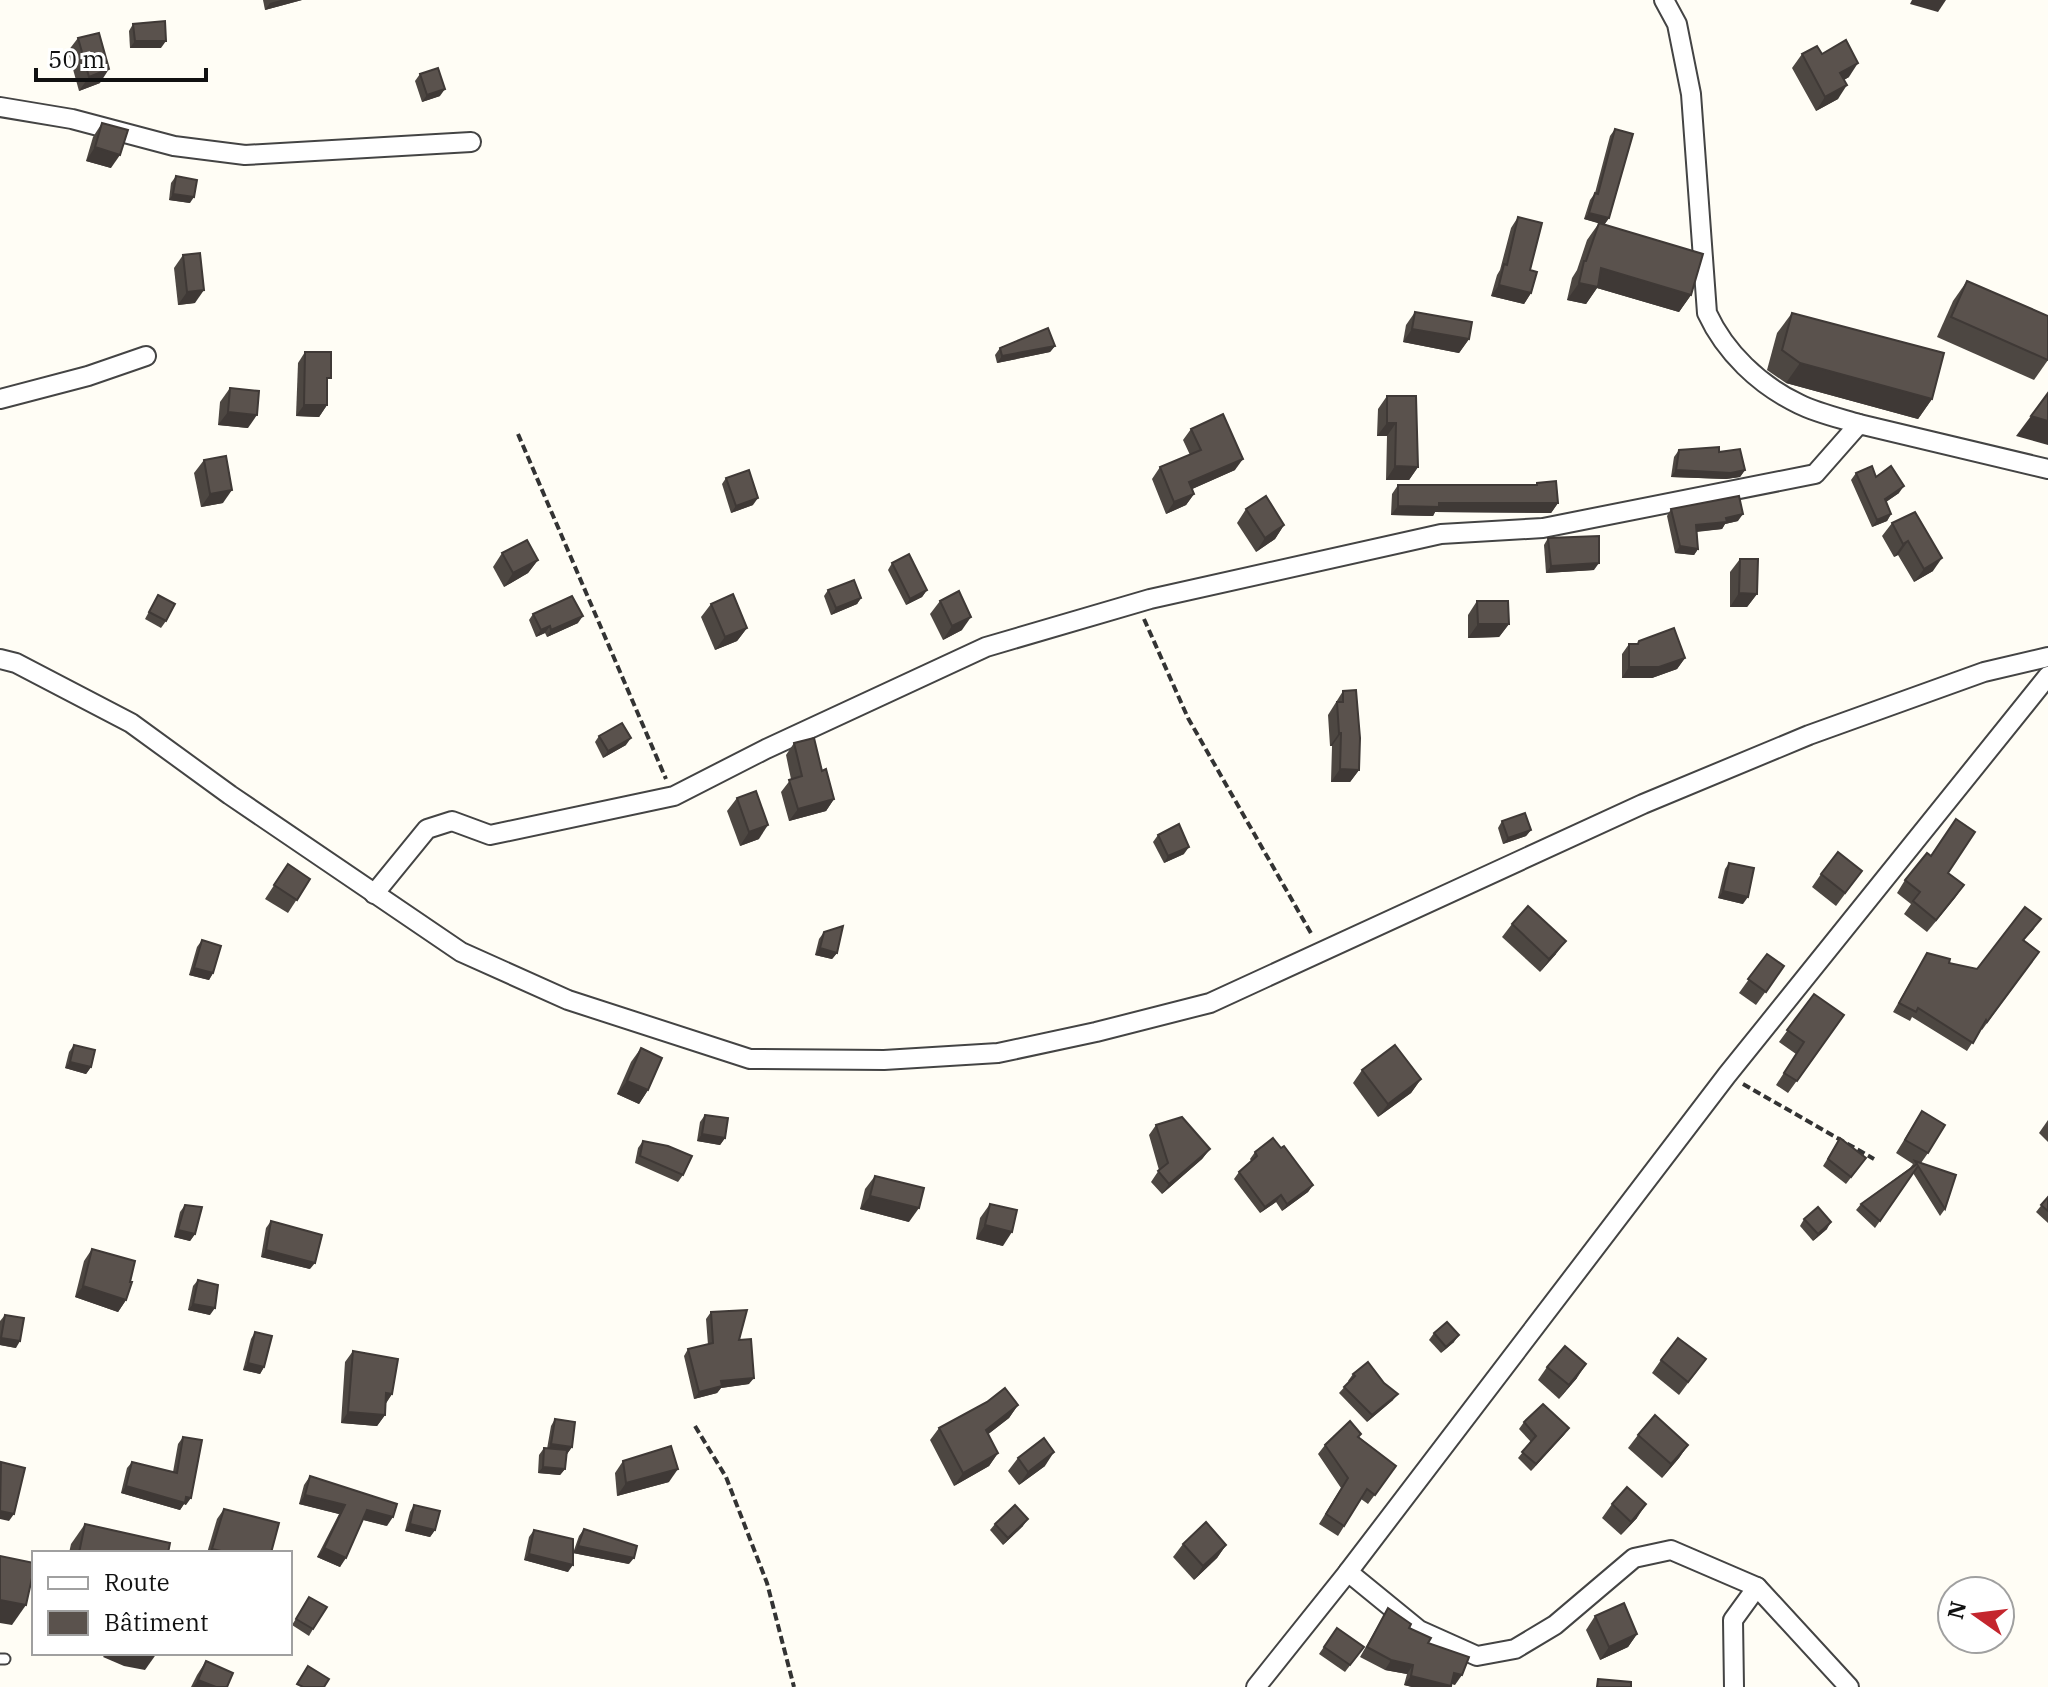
<svg xmlns="http://www.w3.org/2000/svg" width="2048" height="1687" font-family="'IBM Plex Serif',serif">
<style>
.lines{fill:none;stroke-linecap:round;stroke-linejoin:round}
.lane-casing{stroke:#444;stroke-width:13}
.street-casing{stroke:#444;stroke-width:22}
.path{stroke:#333;stroke-width:4;stroke-dasharray:8 4;stroke-linecap:butt}
.lane{stroke:#fff;stroke-width:9}
.street{stroke:#fff;stroke-width:18}
.wall{fill:#4d4742}
.shaded-wall{fill:#3f3936}
.building{fill:#5a524d;stroke:#3f3936;stroke-width:2}
</style>
<rect width="100%" height="100%" fill="#fffdf5"/>
<g class="lines">
<g class="lane-casing">
<path id="lane" d="M0,1659H5"/>
</g>
<g class="street-casing">
<g id="street">
<path d="M1664,0L1677,24L1691,94L1707,313C1725,352 1759,385 1799,404C1817,413 1839,418 1859,424"/>
<path d="M0,107L72,119L174,146L245,155L471,142"/>
<path d="M0,399L88,376L146,356"/>
<path d="M0,659L16,663L131,723L230,795L461,952L568,1000L750,1059L884,1060L998,1053L1096,1032L1210,1003L1643,804L1809,735L1984,672L2048,657"/>
<path d="M374,894L427,829L452,821L490,835L674,796L766,749L986,647L1150,599L1441,534L1543,528L1815,474L1859,424L2048,469"/>
<path d="M1348,1572L1419,1630L1477,1656L1515,1649L1555,1625L1634,1558L1671,1550L1757,1587L1849,1687"/>
<path d="M1256,1687L1348,1572L1727,1075L2048,676"/>
<path d="M1734,1687L1733,1620L1757,1587"/>
</g>
</g>
<g class="path">
<path d="M518,434L666,779"/>
<path d="M1144,619L1188,718L1312,935"/>
<path d="M1743,1084L1874,1159"/>
<path d="M695,1426L726,1477L767,1583L794,1687"/>
</g>
<use href="#lane" class="lane"/>
<use href="#street" class="street"/>
</g>
<g class="wall">
<path d="M263,0H302L265,10Z"/>
<path d="M133,24L161,48H130L129,31Z"/>
<path d="M78,38L100,83L79,91L68,51Z"/>
<path d="M1802,54H1822L1849,77L1844,80L1838,99L1816,111L1792,68Z"/>
<path d="M420,74L440,96L422,102L415,81Z"/>
<path d="M102,123L111,168L86,161L93,137Z"/>
<path d="M1615,129L1609,218L1604,225L1691,295L1679,312L1597,288L1586,304L1567,300L1572,278L1577,270L1587,240L1599,223L1584,219L1590,200L1595,193L1610,136Z"/>
<path d="M176,176L190,203L169,200L171,183Z"/>
<path d="M1518,217L1530,270L1531,293L1524,304L1491,296L1497,275L1500,270L1511,228Z"/>
<path d="M183,255L195,303L178,305L174,268Z"/>
<path d="M1967,281L2048,316V360L2034,380L1937,337L1953,301Z"/>
<path d="M1415,312L1469,339L1459,353L1403,342L1406,325Z"/>
<path d="M1792,313L1932,399L1918,419L1786,383L1767,370L1777,333Z"/>
<path d="M1055,346L1050,352L997,363L995,355L1000,348Z"/>
<path d="M305,352L327,383V405L319,417L296,416L298,363Z"/>
<path d="M230,388L248,428L218,425L220,402Z"/>
<path d="M1387,396L1418,467L1409,480H1386L1387,436H1377L1378,409Z"/>
<path d="M1191,429L1235,470L1192,489L1194,494L1186,505L1166,514L1152,479L1160,467L1190,455L1183,440Z"/>
<path d="M1679,450L1719,452L1745,470L1740,477L1726,479L1671,477L1674,457Z"/>
<path d="M204,460L223,503L201,507L194,473Z"/>
<path d="M1856,473L1876,477L1899,493L1886,502L1891,514L1887,521L1872,527L1851,480Z"/>
<path d="M726,478L753,505L731,513L722,484Z"/>
<path d="M1537,483L1558,503L1551,513L1435,512L1433,516L1391,515L1392,494L1398,485H1535Z"/>
<path d="M1246,509L1284,525L1275,539L1256,552L1237,523Z"/>
<path d="M1671,509L1738,521L1725,524L1722,529L1697,532L1698,549L1694,555L1675,553L1667,516Z"/>
<path d="M1892,523L1933,571L1914,582L1898,555L1894,557L1882,536Z"/>
<path d="M1548,538L1594,570L1546,573L1544,545Z"/>
<path d="M502,553L538,560L528,573L504,587L493,567Z"/>
<path d="M1740,559L1757,594L1747,607H1730V572Z"/>
<path d="M892,563L927,590L922,597L906,605L888,570Z"/>
<path d="M828,590L861,598L857,604L831,615L824,596Z"/>
<path d="M158,595L166,621L161,628L145,619Z"/>
<path d="M940,601L962,630L943,640L930,614Z"/>
<path d="M1477,601L1509,624L1499,637L1468,638V615Z"/>
<path d="M711,604L747,628L737,641L715,650L701,617Z"/>
<path d="M533,614L578,623L547,637L545,633L536,637L529,620Z"/>
<path d="M1639,641L1685,658L1677,669L1652,678H1622V654L1629,644H1637Z"/>
<path d="M1343,691L1359,770L1350,782H1331L1332,746H1330L1328,715Z"/>
<path d="M599,736L626,745L603,758L595,742Z"/>
<path d="M794,743L834,799L826,811L789,821L781,792L791,779L786,755Z"/>
<path d="M737,798L759,839L740,846L727,811Z"/>
<path d="M1502,821L1531,830L1526,836L1503,844L1498,828Z"/>
<path d="M1158,835L1184,854L1164,863L1153,842Z"/>
<path d="M1729,863L1743,904L1718,898L1725,869Z"/>
<path d="M288,864L310,879L288,913L265,899Z"/>
<path d="M1862,871L1836,906L1812,887L1821,874Z"/>
<path d="M1948,873L1964,885L1927,932L1904,914L1911,904L1897,893L1905,880Z"/>
<path d="M1512,924L1556,954L1540,972L1502,937Z"/>
<path d="M2035,928L2024,940L2039,952L1982,1030L1981,1029L1967,1051L1912,1017L1910,1021L1893,1012L1927,953L1949,963L1977,969Z"/>
<path d="M824,932L837,953L832,959L815,955L819,939Z"/>
<path d="M202,940L213,973L209,980L189,975L197,947Z"/>
<path d="M1767,954L1784,966L1756,1005L1739,993Z"/>
<path d="M1814,994L1844,1015L1788,1093L1776,1085L1796,1054L1779,1042Z"/>
<path d="M74,1045L91,1067L86,1074L65,1068L69,1052Z"/>
<path d="M641,1048L648,1090L639,1104L617,1094L631,1062Z"/>
<path d="M1362,1070L1421,1079L1411,1093L1378,1117L1353,1083Z"/>
<path d="M1922,1111L1928,1153L1921,1163L1945,1209L1940,1216L1913,1173L1875,1228L1856,1210L1861,1204L1910,1168L1913,1164L1896,1153Z"/>
<path d="M705,1115L725,1138L720,1145L697,1141L700,1122Z"/>
<path d="M2048,1120V1142L2039,1133Z"/>
<path d="M1156,1125L1210,1149L1202,1159L1162,1194L1151,1182L1159,1170L1149,1135Z"/>
<path d="M1840,1138L1866,1158L1846,1184L1823,1166Z"/>
<path d="M643,1141L683,1175L678,1182L635,1163L638,1148Z"/>
<path d="M1281,1148L1313,1185L1308,1192L1282,1211L1276,1202L1260,1213L1234,1179L1239,1172L1251,1161L1250,1159L1255,1152Z"/>
<path d="M875,1176L909,1222L860,1209L865,1189Z"/>
<path d="M2048,1197V1223L2036,1212Z"/>
<path d="M990,1204L1003,1246L976,1239L980,1218Z"/>
<path d="M185,1205L195,1234L190,1241L174,1237L180,1212Z"/>
<path d="M1804,1219L1827,1229L1813,1241L1800,1226Z"/>
<path d="M271,1221L310,1269L261,1257L266,1228Z"/>
<path d="M92,1249L126,1300L118,1312L75,1297L84,1261Z"/>
<path d="M198,1280L210,1315L188,1310L193,1286Z"/>
<path d="M711,1312L739,1340L749,1384L721,1388L717,1393L694,1399L684,1356L688,1349L708,1345L706,1319Z"/>
<path d="M5,1315L16,1348L0,1345V1321Z"/>
<path d="M255,1332L264,1367L260,1374L243,1370L251,1339Z"/>
<path d="M1434,1333L1454,1342L1441,1353L1429,1340Z"/>
<path d="M353,1351L392,1394L385,1404V1415L377,1426L341,1423L345,1362Z"/>
<path d="M1706,1359L1679,1395L1652,1373L1661,1360Z"/>
<path d="M1547,1367L1577,1378L1559,1399L1538,1380Z"/>
<path d="M1353,1374L1393,1400L1367,1422L1339,1393L1349,1382L1348,1381Z"/>
<path d="M1018,1405L1009,1418L988,1434L998,1453L989,1466L954,1486L930,1440L939,1428Z"/>
<path d="M555,1419L572,1447L567,1454L565,1469L560,1475L538,1473L539,1455L544,1448L547,1449L551,1426Z"/>
<path d="M1524,1422L1569,1428L1531,1471L1518,1458L1531,1442L1519,1429Z"/>
<path d="M1638,1435L1688,1445L1679,1458L1662,1478L1628,1448Z"/>
<path d="M183,1437L186,1505L184,1504L180,1510L121,1493L127,1468L132,1462L173,1472L178,1444Z"/>
<path d="M1359,1437L1396,1466L1368,1504L1361,1499L1338,1536L1319,1524L1341,1488L1318,1454L1325,1445Z"/>
<path d="M1018,1458L1045,1466L1019,1485L1008,1471Z"/>
<path d="M623,1461L669,1482L617,1496L615,1473Z"/>
<path d="M310,1476L387,1526L363,1520L340,1567L317,1557L339,1514L299,1504L304,1485Z"/>
<path d="M1612,1504L1637,1518L1621,1535L1602,1518Z"/>
<path d="M414,1505L435,1530L430,1537L405,1531L410,1512Z"/>
<path d="M224,1509L271,1553H207L217,1519Z"/>
<path d="M85,1524L168,1553H69L71,1544Z"/>
<path d="M995,1524L1023,1526L1003,1545L990,1530Z"/>
<path d="M584,1529L629,1564L573,1553L568,1572L524,1560L529,1537L534,1530L573,1553L579,1536Z"/>
<path d="M1183,1544L1226,1545L1217,1558L1194,1580L1173,1557Z"/>
<path d="M305,1604L313,1629L309,1636L292,1625Z"/>
<path d="M1388,1608L1428,1643L1455,1685L1452,1684L1450,1687H1412L1404,1685L1407,1674L1385,1670L1360,1657Z"/>
<path d="M1595,1616L1637,1634L1628,1647L1600,1660L1586,1630Z"/>
<path d="M1337,1628L1364,1647L1345,1672L1319,1654Z"/>
<path d="M206,1661L227,1687H191L197,1675Z"/>
</g>
<g class="shaded-wall">
<path d="M281,0H302L265,10L270,3Z"/>
<path d="M1912,0H1946L1938,12L1910,4Z"/>
<path d="M135,41H166L161,48H130Z"/>
<path d="M1858,63L1849,77L1831,87L1840,73Z"/>
<path d="M109,69L100,83L79,91L89,77Z"/>
<path d="M1847,85L1838,99L1816,111L1825,97Z"/>
<path d="M445,89L440,96L422,102L427,95Z"/>
<path d="M95,147L120,155L111,168L86,161Z"/>
<path d="M173,194L194,197L190,203L169,200Z"/>
<path d="M1589,213L1609,218L1604,225L1584,219Z"/>
<path d="M1601,268L1691,295L1679,312L1597,288L1586,304L1567,300L1579,283Z"/>
<path d="M1499,285L1531,293L1524,304L1491,296Z"/>
<path d="M204,290L195,303L178,305L187,292Z"/>
<path d="M1412,329L1469,339L1459,353L1403,342Z"/>
<path d="M1055,346L1050,352L997,363L1002,356Z"/>
<path d="M1800,363L1932,399L1918,419L1786,383Z"/>
<path d="M304,405H327L319,417L296,416Z"/>
<path d="M228,412L257,415L248,428L218,425Z"/>
<path d="M2031,416L2048,421V445L2016,436Z"/>
<path d="M1387,423H1396L1387,436H1377Z"/>
<path d="M1243,459L1235,470L1181,494L1189,482Z"/>
<path d="M1395,466L1418,467L1409,480H1386Z"/>
<path d="M1676,470H1745L1740,477L1726,479L1671,477Z"/>
<path d="M1904,486L1899,493L1880,506L1885,499Z"/>
<path d="M232,490L223,503L201,507L210,494Z"/>
<path d="M1194,494L1186,505L1166,514L1174,502Z"/>
<path d="M758,498L753,505L731,513L736,506Z"/>
<path d="M1439,503H1558L1551,513L1435,512L1433,516L1391,515L1398,506Z"/>
<path d="M1743,514L1738,521L1725,524L1722,529L1691,532L1696,525Z"/>
<path d="M1891,514L1887,521L1872,527L1877,520Z"/>
<path d="M1284,525L1275,539L1256,552L1265,538Z"/>
<path d="M1908,541L1898,555L1894,557L1903,544Z"/>
<path d="M1680,546L1698,549L1694,555L1675,553Z"/>
<path d="M1942,558L1933,571L1914,582L1924,569Z"/>
<path d="M538,560L528,573L504,587L513,573Z"/>
<path d="M1599,563L1594,570L1546,573L1551,566Z"/>
<path d="M927,590L922,597L906,605L910,599Z"/>
<path d="M1739,593L1757,594L1747,607H1730Z"/>
<path d="M861,598L857,604L831,615L836,608Z"/>
<path d="M583,616L578,623L547,637L551,630Z"/>
<path d="M971,617L962,630L943,640L952,626Z"/>
<path d="M1478,624H1509L1499,637L1468,638Z"/>
<path d="M550,626L545,633L536,637L541,630Z"/>
<path d="M747,628L737,641L715,650L725,637Z"/>
<path d="M1685,658L1677,669L1652,678H1622L1629,667Z"/>
<path d="M1339,733H1341L1332,746H1330Z"/>
<path d="M631,738L626,745L603,758L608,751Z"/>
<path d="M1340,769L1359,770L1350,782H1331Z"/>
<path d="M834,799L826,811L789,821L798,809Z"/>
<path d="M768,825L759,839L740,846L749,832Z"/>
<path d="M1531,830L1526,836L1503,844L1508,838Z"/>
<path d="M1189,847L1184,854L1164,863L1168,856Z"/>
<path d="M1964,885L1955,898L1927,932L1936,920Z"/>
<path d="M1723,891L1748,897L1743,904L1718,898Z"/>
<path d="M1566,941L1556,954L1540,972L1549,959Z"/>
<path d="M820,948L837,953L832,959L815,955Z"/>
<path d="M194,968L213,973L209,980L189,975Z"/>
<path d="M70,1062L91,1067L86,1074L65,1068Z"/>
<path d="M1421,1079L1411,1093L1378,1117L1388,1104Z"/>
<path d="M627,1081L648,1090L639,1104L617,1094Z"/>
<path d="M702,1134L725,1138L720,1145L697,1141Z"/>
<path d="M1210,1149L1202,1159L1162,1194L1169,1184Z"/>
<path d="M1313,1185L1308,1192L1282,1211L1287,1204Z"/>
<path d="M1281,1195L1276,1202L1260,1213L1265,1207Z"/>
<path d="M870,1196L919,1208L909,1222L860,1209Z"/>
<path d="M1831,1222L1827,1229L1813,1241L1818,1234Z"/>
<path d="M985,1225L1012,1232L1003,1246L976,1239Z"/>
<path d="M178,1230L195,1234L190,1241L174,1237Z"/>
<path d="M266,1250L315,1263L310,1269L261,1257Z"/>
<path d="M83,1286L126,1300L118,1312L75,1297Z"/>
<path d="M193,1304L215,1308L210,1315L188,1310Z"/>
<path d="M1459,1335L1454,1342L1441,1353L1446,1347Z"/>
<path d="M1,1338L20,1341L16,1348L0,1345V1340Z"/>
<path d="M248,1363L264,1367L260,1374L243,1370Z"/>
<path d="M1586,1364L1577,1378L1559,1399L1569,1385Z"/>
<path d="M754,1378L749,1384L721,1388L717,1393L694,1399L699,1392L721,1381Z"/>
<path d="M386,1393L392,1394L385,1405Z"/>
<path d="M1398,1394L1393,1400L1367,1422L1372,1415Z"/>
<path d="M1018,1405L1009,1418L977,1443L986,1430Z"/>
<path d="M348,1412L385,1415L377,1426L341,1423Z"/>
<path d="M1569,1428L1564,1435L1531,1471L1536,1464Z"/>
<path d="M551,1444L572,1447L567,1454L547,1451Z"/>
<path d="M1688,1445L1679,1458L1662,1478L1671,1464Z"/>
<path d="M1054,1452L1045,1466L1019,1485L1028,1472Z"/>
<path d="M998,1453L989,1466L954,1486L963,1473Z"/>
<path d="M543,1467L565,1469L560,1475L538,1473Z"/>
<path d="M678,1469L669,1482L617,1496L626,1483Z"/>
<path d="M126,1486L186,1497L191,1498L186,1505L184,1504L180,1510L121,1493Z"/>
<path d="M305,1495L345,1505L339,1514L299,1504Z"/>
<path d="M1646,1504L1637,1518L1621,1535L1631,1522Z"/>
<path d="M367,1510L393,1517L387,1526L360,1519Z"/>
<path d="M0,1511L14,1514L9,1521L0,1519Z"/>
<path d="M1028,1519L1023,1526L1003,1545L1008,1538Z"/>
<path d="M410,1524L435,1530L430,1537L405,1531Z"/>
<path d="M1226,1545L1217,1558L1194,1580L1203,1566Z"/>
<path d="M578,1546L634,1558L629,1564L573,1553Z"/>
<path d="M324,1548L346,1558L340,1567L317,1557Z"/>
<path d="M212,1549L230,1553H209Z"/>
<path d="M529,1554L573,1565L568,1572L524,1560Z"/>
<path d="M0,1600L26,1605L12,1625L0,1623Z"/>
<path d="M1637,1634L1628,1647L1600,1660L1609,1647Z"/>
<path d="M106,1653H157L145,1670L124,1666L103,1657Z"/>
<path d="M1391,1660L1413,1665L1407,1674L1385,1670Z"/>
<path d="M1454,1673L1462,1675L1455,1685L1448,1682Z"/>
<path d="M1411,1676L1451,1686L1450,1687H1412L1404,1685Z"/>
<path d="M198,1680L216,1687H193Z"/>
</g>
<g class="building">
<path d="M165,21L166,41H135L133,24Z"/>
<path d="M99,33L109,69L89,77L78,38Z"/>
<path d="M1846,40L1858,63L1840,73L1847,85L1825,97L1802,54L1817,46L1822,54Z"/>
<path d="M438,68L445,89L427,95L420,74Z"/>
<path d="M102,123L128,130L120,155L95,147Z"/>
<path d="M1615,129L1633,134L1609,218L1589,213L1595,193L1598,194Z"/>
<path d="M176,176L197,180L194,197L173,194Z"/>
<path d="M1518,217L1542,223L1530,270L1537,272L1531,293L1499,285L1504,264L1507,265Z"/>
<path d="M1599,223L1703,254L1691,295L1601,268L1598,287L1579,283L1584,261H1586Z"/>
<path d="M200,253L204,290L187,292L183,255Z"/>
<path d="M1967,281L2048,316V360L1951,317Z"/>
<path d="M1415,312L1472,322L1469,339L1412,329Z"/>
<path d="M1792,313L1944,353L1932,399L1800,363L1782,350Z"/>
<path d="M1048,328L1055,346L1002,356L1000,348Z"/>
<path d="M305,352H331V378H327V405H304Z"/>
<path d="M230,388L259,391L257,415L228,412Z"/>
<path d="M2048,393V421L2031,416Z"/>
<path d="M1387,396H1416L1418,467L1395,466L1396,423H1387Z"/>
<path d="M1223,414L1243,459L1189,482L1194,494L1174,502L1160,467L1201,450L1191,429Z"/>
<path d="M1719,447V452L1740,449L1745,470L1731,473L1676,470L1679,450Z"/>
<path d="M226,456L232,490L210,494L204,460Z"/>
<path d="M1872,466L1876,477L1891,466L1904,486L1885,499L1891,514L1877,520L1856,473Z"/>
<path d="M749,470L758,498L736,506L726,478Z"/>
<path d="M1556,481L1558,503H1439V507L1398,506V485H1537V483Z"/>
<path d="M1266,496L1284,525L1265,538L1246,509Z"/>
<path d="M1739,496L1743,514L1726,518L1727,522L1696,525L1698,549L1680,546L1671,509Z"/>
<path d="M1915,512L1942,558L1924,569L1908,541L1903,544L1892,523Z"/>
<path d="M1599,536V563L1551,566L1548,538Z"/>
<path d="M527,540L538,560L513,573L502,553Z"/>
<path d="M909,554L927,590L910,599L892,563Z"/>
<path d="M1740,559H1758L1757,594L1739,593Z"/>
<path d="M854,580L861,598L836,608L828,590Z"/>
<path d="M959,591L971,617L952,626L940,601Z"/>
<path d="M733,594L747,628L725,637L711,604Z"/>
<path d="M158,595L175,604L166,621L149,612Z"/>
<path d="M572,596L583,616L551,630L550,626L541,630L533,614Z"/>
<path d="M1477,601H1508L1509,624H1478Z"/>
<path d="M1674,628L1685,658L1659,667H1629V644H1638L1639,641Z"/>
<path d="M1356,690L1360,738L1359,770L1340,769L1341,733H1339L1337,702H1343V691Z"/>
<path d="M622,723L631,738L608,751L599,736Z"/>
<path d="M814,738L822,771L826,769L834,799L798,809L789,780L802,776L794,743Z"/>
<path d="M756,791L768,825L749,832L737,798Z"/>
<path d="M1525,813L1531,830L1508,838L1502,821Z"/>
<path d="M1956,819L1975,832L1948,873L1964,885L1936,920L1913,901L1920,892L1905,880L1927,853L1931,856Z"/>
<path d="M1179,824L1189,847L1168,856L1158,835Z"/>
<path d="M1838,852L1862,871L1845,893L1821,874Z"/>
<path d="M1729,863L1754,868L1748,897L1723,891Z"/>
<path d="M288,864L310,879L297,900L274,885Z"/>
<path d="M1528,906L1566,941L1549,959L1512,924Z"/>
<path d="M2025,907L2041,919L2023,940L2039,952L1987,1022L1986,1020L1973,1043L1918,1008L1916,1012L1899,1003L1927,953L1950,959L1949,963L1977,969Z"/>
<path d="M843,926L837,953L820,948L824,932Z"/>
<path d="M202,940L221,946L213,973L194,968Z"/>
<path d="M1767,954L1784,966L1766,992L1748,979Z"/>
<path d="M1814,994L1844,1015L1797,1081L1784,1073L1804,1042L1787,1030Z"/>
<path d="M74,1045L95,1050L91,1067L70,1062Z"/>
<path d="M1395,1045L1421,1079L1388,1104L1362,1070Z"/>
<path d="M641,1048L662,1058L648,1090L627,1081Z"/>
<path d="M1922,1111L1945,1125L1928,1153L1905,1140Z"/>
<path d="M705,1115L728,1118L725,1138L702,1134Z"/>
<path d="M1182,1117L1210,1149L1169,1184L1158,1171L1168,1163L1156,1125Z"/>
<path d="M1273,1138L1281,1148L1284,1146L1313,1185L1287,1204L1281,1195L1265,1207L1239,1172L1257,1156L1255,1152Z"/>
<path d="M1840,1138L1866,1158L1851,1177L1828,1159Z"/>
<path d="M643,1141L668,1146L692,1156L683,1175L640,1156Z"/>
<path d="M1915,1161L1956,1175L1945,1209L1918,1166L1880,1221L1861,1204L1917,1164Z"/>
<path d="M875,1176L924,1188L919,1208L870,1196Z"/>
<path d="M2048,1197V1211L2041,1205Z"/>
<path d="M990,1204L1017,1210L1012,1232L985,1225Z"/>
<path d="M185,1205L202,1207L195,1234L178,1230Z"/>
<path d="M1818,1207L1831,1222L1818,1234L1804,1219Z"/>
<path d="M271,1221L322,1235L315,1263L266,1250Z"/>
<path d="M92,1249L135,1261L130,1282H132L126,1300L83,1286Z"/>
<path d="M198,1280L218,1285L215,1308L193,1304Z"/>
<path d="M747,1310L739,1340L751,1339L754,1378L721,1381L722,1386L699,1392L688,1349L713,1343L711,1312Z"/>
<path d="M5,1315L24,1318L20,1341L1,1338Z"/>
<path d="M1447,1322L1459,1335L1446,1347L1434,1333Z"/>
<path d="M255,1332L272,1336L264,1367L248,1363Z"/>
<path d="M1678,1338L1706,1359L1688,1382L1661,1360Z"/>
<path d="M1565,1346L1586,1364L1569,1385L1547,1367Z"/>
<path d="M353,1351L398,1359L392,1394L386,1393L385,1415L348,1412Z"/>
<path d="M1368,1362L1384,1383L1398,1394L1372,1415L1344,1387L1355,1376L1353,1374Z"/>
<path d="M1005,1388L1018,1405L986,1430L998,1453L963,1473L939,1428L987,1402Z"/>
<path d="M1543,1404L1569,1428L1536,1464L1522,1452L1536,1436L1524,1422Z"/>
<path d="M1655,1415L1688,1445L1671,1464L1638,1435Z"/>
<path d="M555,1419L575,1422L572,1447L551,1444Z"/>
<path d="M1350,1421L1361,1434L1358,1437L1396,1466L1375,1495L1367,1489L1344,1526L1326,1514L1348,1478L1325,1445Z"/>
<path d="M183,1437L202,1440L191,1498L186,1497L185,1503L126,1486L132,1462L177,1473Z"/>
<path d="M1044,1438L1054,1452L1028,1472L1018,1458Z"/>
<path d="M671,1446L678,1469L626,1483L623,1461Z"/>
<path d="M544,1448L567,1450L565,1469L543,1467Z"/>
<path d="M1,1462L25,1468L14,1514L0,1511Z"/>
<path d="M310,1476L397,1504L393,1517L367,1510L346,1558L324,1548L345,1505L305,1495Z"/>
<path d="M1627,1487L1646,1504L1631,1522L1612,1504Z"/>
<path d="M414,1505L440,1511L435,1530L410,1524Z"/>
<path d="M1015,1505L1028,1519L1008,1538L995,1524Z"/>
<path d="M224,1509L279,1523L271,1553H230L212,1549Z"/>
<path d="M1206,1522L1226,1545L1203,1566L1183,1544Z"/>
<path d="M85,1524L170,1543L168,1553H79Z"/>
<path d="M584,1529L637,1546L634,1558L578,1546Z"/>
<path d="M534,1530L573,1539V1565L529,1554Z"/>
<path d="M0,1556L34,1563V1569L26,1605L0,1600Z"/>
<path d="M309,1597L327,1607L313,1629L296,1619Z"/>
<path d="M1624,1603L1637,1634L1609,1647L1595,1616Z"/>
<path d="M1388,1608L1411,1624L1409,1628L1431,1638L1428,1643L1469,1657L1462,1675L1454,1673L1451,1686L1411,1676L1413,1665L1391,1660L1367,1647Z"/>
<path d="M1337,1628L1364,1647L1350,1665L1324,1647Z"/>
<path d="M206,1661L233,1673L227,1687H216L198,1680Z"/>
<path d="M308,1666L329,1679L324,1687H303L297,1684Z"/>
<path d="M1598,1679L1631,1682V1687H1597Z"/>
</g>
<rect x="32" y="1551" width="260" height="104" fill="#ffffff" stroke="#a0a0a0" stroke-width="2"/>
<rect x="48" y="1577" width="40" height="12" fill="#ffffff" stroke="#a0a0a0" stroke-width="2"/>
<text x="104" y="1591" font-size="24" fill="#111111">Route</text>
<rect x="48" y="1611" width="40" height="24" fill="#5a524d" stroke="#a0a0a0" stroke-width="2"/>
<text x="104" y="1631" font-size="24" fill="#111111">Bâtiment</text>
<g transform="translate(1976 1615) rotate(284)"><circle r="38" fill="#ffffff" stroke="#a0a0a0" stroke-width="2"/>
<path d="M0-6L14 30L0 20L-14 30Z" fill="#c4262e"/>
<text y="-12" font-size="22" font-weight="bold" text-anchor="middle" fill="#111111">N</text>
</g>
<path d="M36 68v12h170v-12" fill="none" stroke="#111111" stroke-width="4"/>
<text x="48" y="68" font-size="24" fill="#111111" stroke="#ffffff" stroke-width="6" paint-order="stroke">50 m</text>
</svg>
